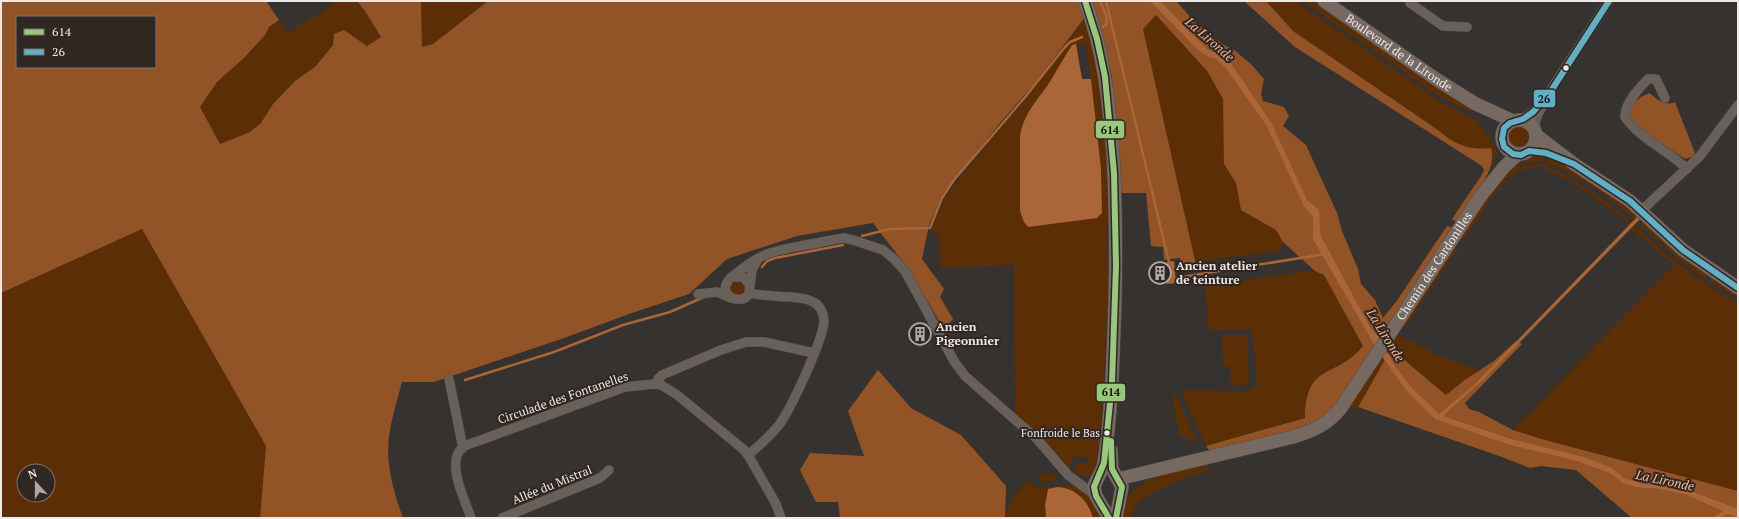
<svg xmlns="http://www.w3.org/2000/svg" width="1739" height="519" font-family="'PT Serif',serif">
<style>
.green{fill:#5c2e06;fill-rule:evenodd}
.forest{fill:#925326;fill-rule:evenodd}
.water{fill:#aa6538}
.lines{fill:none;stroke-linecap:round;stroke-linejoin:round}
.stream{stroke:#aa6538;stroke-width:2.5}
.street-casing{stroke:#534f4e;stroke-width:10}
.secondary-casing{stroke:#534f4e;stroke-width:14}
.street{stroke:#6a605a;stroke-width:9}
.secondary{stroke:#766962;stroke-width:13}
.bus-1-casing{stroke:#302722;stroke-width:9}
.bus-2-casing{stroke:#302722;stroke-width:9}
.bus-1{stroke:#98c77d;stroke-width:6}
.bus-2{stroke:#63afc6;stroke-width:6}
.bus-dot{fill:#efe9e6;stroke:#302722;stroke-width:1.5}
.labels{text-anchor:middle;stroke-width:4;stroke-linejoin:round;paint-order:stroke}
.bus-label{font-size:11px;fill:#efe9e6;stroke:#302722;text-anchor:end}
.street-label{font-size:12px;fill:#efe9e6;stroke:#302722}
.poi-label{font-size:12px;font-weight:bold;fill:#efe9e6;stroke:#302722;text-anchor:start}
.water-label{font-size:13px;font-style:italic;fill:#f5b793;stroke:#302722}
.line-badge{stroke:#302722;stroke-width:1.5}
.pale-badge-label{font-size:11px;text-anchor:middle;font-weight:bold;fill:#111}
</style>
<rect width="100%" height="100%" fill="#363230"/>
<g class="green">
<path d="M338,1H357L365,11L381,37L367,46L344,30L315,67L295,81L273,104L261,123L250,132L220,144L200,107L217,82L244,58L265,35L269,27L279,20L288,33Z"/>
<path d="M421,1H488L433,44L422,47Z"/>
<path d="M1266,1H1295L1444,104L1476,120L1489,137L1498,154L1491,169L1493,153L1491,149C1466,151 1454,143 1435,128L1293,31Z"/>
<path d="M1302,1H1313L1377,46L1475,110L1474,113L1456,106L1436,94Z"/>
<path d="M1156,15L1207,71L1223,99L1239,167L1283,242L1280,251L1183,263L1140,17Z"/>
<path d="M1085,17C1091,41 1097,65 1100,89C1106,130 1107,171 1109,212L1107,225L1108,292L1104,379L1098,467L1094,474L1086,476L1073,473L1077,463H1088L1089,457L1075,456L1068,469L1043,439L1015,416L1014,265L941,268L938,235L931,230L946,196L1001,127L1018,109L1069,44H1066ZM1086,43L1091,79L1084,80L1081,75L1077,45Z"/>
<circle cx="1519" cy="137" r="12"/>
<path d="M1531,154L1543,155L1542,161L1516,163L1517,158Z"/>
<path d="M1547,156L1558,160L1627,205L1643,219L1639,224C1612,198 1580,176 1545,162Z"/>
<path d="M1538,164L1544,165L1574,180L1608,203L1631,222L1665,254L1713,289L1738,304V491L1545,440L1513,430L1673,266L1681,271L1633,231L1622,217L1570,181L1541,167L1525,169L1510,176L1494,195L1463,241L1458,237L1511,166L1516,167Z"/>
<path d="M1646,221L1708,274L1705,279L1678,259L1641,226Z"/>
<path d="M142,229L266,446L260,518H1V293ZM24,471H48V495H24Z"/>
<path d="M1453,246L1458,248L1405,329L1400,325Z"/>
<path d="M1315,271L1324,275L1363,346L1355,356L1323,373L1305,406V418L1206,446L1184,399L1183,391L1188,390L1247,391C1251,389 1255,388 1256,383C1259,370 1253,344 1251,330H1209L1205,286L1301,272Z"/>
<path d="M1712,276L1738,293V299L1709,281Z"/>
<circle cx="738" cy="288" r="8"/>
<path d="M1396,334L1442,357L1479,370L1446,395L1391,350L1355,411L1348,403Z"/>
<path d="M1222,335H1247L1249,381L1246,385H1231L1230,366H1223Z"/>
<path d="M1177,396L1198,444L1179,434L1172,397Z"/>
<path d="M1207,463L1209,467L1207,471C1193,474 1146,493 1138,503C1134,508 1133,512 1133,518H1121C1126,500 1128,492 1146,483L1145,481L1170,472Z"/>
<path d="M1047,473L1054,474L1057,476L1056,480L1045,482L1039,481L1037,478L1042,474Z"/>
<path d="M1029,480L1036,487L1040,488L1072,485C1086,489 1096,506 1104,518H1002L1014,496Z"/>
</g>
<g class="forest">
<path d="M1,1H266L279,20L269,27L265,35L244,58L217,82L200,107L220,144L250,132L261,123L273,104L295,81L315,67L333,45L334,34L344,30L367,46L381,37L365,11L357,1H421L422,47L433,44L488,1H1080L1085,17L1037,81L1000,123L942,195L929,225L922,259L944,289L940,297L953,319L944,329L907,267L873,223L797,236L727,259L689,294L629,314L567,337L434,382H402C395,409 385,437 389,464C391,483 397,501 403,518H260L266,446L142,229L1,293ZM17,17H155V67H17Z"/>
<path d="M1090,1H1176L1194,21L1222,44L1234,50L1251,64L1264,79L1261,94L1263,101L1284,107L1289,116L1283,126L1306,145L1337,213L1342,231L1358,269L1361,284L1375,300L1383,318L1396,302L1447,226L1454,228L1418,283L1387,325L1381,338L1363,365L1322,424L1213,455L1206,446L1305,418C1306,361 1335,380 1363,346L1324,275L1315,271L1283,242L1276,230L1241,210L1236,183L1224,164L1223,99L1207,71L1156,15L1143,29L1196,265L1181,268L1180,258L1164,260L1163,247L1151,246L1146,193H1118L1112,77L1104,42Z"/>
<path d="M1244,1H1266L1293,31L1435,128C1454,143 1466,151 1491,148C1499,170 1468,204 1456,222L1452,219L1481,176L1484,170L1482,166L1295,47Z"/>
<path d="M1649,93C1658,99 1664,107 1675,102L1695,153L1692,157L1685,159L1647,134L1629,118C1629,104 1638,98 1649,93Z"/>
<path d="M1516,341L1522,344L1465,403L1469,409L1479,412L1513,430L1545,440L1738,491V518H1632L1576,470L1541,466L1530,468L1502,457L1358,407L1391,349L1446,395L1466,379L1494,361Z"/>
<path d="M878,370L911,408L961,435L1006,486L1005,518H840L838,502H816L800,470L810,453L864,456L848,411Z"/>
</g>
<g class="water">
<path d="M1150,1H1160L1208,50L1221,54L1230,62L1272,124L1307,200L1319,210C1321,220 1318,229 1322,238L1370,327L1379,338L1395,366L1412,388L1439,414L1475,384L1639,215L1641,218L1484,379L1443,416L1511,439L1584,457L1612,468L1624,478L1643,484L1654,483L1688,490L1738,509V517L1727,514L1720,518H1712L1723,511L1685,494L1654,488H1641L1623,483L1610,473L1577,461L1510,445L1435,419L1406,390L1378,351L1360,320L1313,239V217L1304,206L1266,125L1225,67L1216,59L1209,57L1199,51Z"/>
<path d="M1076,44L1082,79H1091L1101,169L1102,213L1097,218L1028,227L1024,222L1020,211V137C1023,113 1039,99 1051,80C1058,68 1065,56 1072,45Z"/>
<path d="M1174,261L1176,283L1167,284V262Z"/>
<path d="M1058,487C1076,488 1088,501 1093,518H1046L1045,505L1048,489Z"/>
</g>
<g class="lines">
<g class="stream">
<path d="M1100,1L1106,15L1107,24L1103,27"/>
<path d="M1106,1L1169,262"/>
<path d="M862,236L890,229L930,228L942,198L954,180L1026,96L1065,47L1070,42L1082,37"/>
<path d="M762,267L767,261L775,258L843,245"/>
<path d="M1176,278L1325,254"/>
<path d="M465,380L554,352L623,325L670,312L704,297"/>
</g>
<g class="street-casing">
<g id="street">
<path d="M1410,1V3L1443,26L1467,27"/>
<path d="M1665,98L1656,79H1648C1640,87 1624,105 1625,117C1640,139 1668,150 1687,169"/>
<path d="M1520,120L1533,112L1538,106"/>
<path d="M1534,129L1537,116L1552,88L1609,1"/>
<path d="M1641,211L1700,156L1738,105"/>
<path d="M732,277H743L749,284C755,309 715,300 728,281C731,276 738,273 742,269C763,252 779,250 805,245C818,243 831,240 844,238L853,240L883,250L894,259L905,271L954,361L965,376L1037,439L1068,475L1096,496"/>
<path d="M750,286L752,270L758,259"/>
<path d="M698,294L717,292L731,298"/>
<path d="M449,379L463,448"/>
<path d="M661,385L658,379L662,375L721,350L746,342H764L814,353"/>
<path d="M748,455C759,446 770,436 779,425C791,409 822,342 824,322C824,315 821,307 815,303C802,294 767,298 749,293"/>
<path d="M471,518C465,500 445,462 463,447C468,444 475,442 481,440L625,387L654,384L661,385L676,394L743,449L748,455L776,504L781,518"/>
<path d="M502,518L600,478L609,470"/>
</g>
</g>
<g class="secondary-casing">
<g id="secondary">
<path d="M1085,1C1104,51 1109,103 1113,155C1116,204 1116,254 1115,303C1113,356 1112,410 1104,463C1103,472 1096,478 1094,487L1096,496L1109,518"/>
<path id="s1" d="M1324,1L1436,79L1474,103L1513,121"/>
<circle cx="1519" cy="137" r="17"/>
<path d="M1536,135L1574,164L1630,201L1683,250L1738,288"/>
<path d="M1111,450L1112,469L1122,487L1116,518"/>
<path id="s2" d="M1118,479L1293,437C1313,431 1327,425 1341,408L1480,197L1504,167L1517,155"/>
</g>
</g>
<use href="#street" class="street"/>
<use href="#secondary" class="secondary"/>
<g class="bus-1-casing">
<g id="bus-1">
<path d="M1085,1L1097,39L1105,77L1114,173L1116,266L1112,383L1104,463L1094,487L1096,496L1109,518"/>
<path d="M1111,441L1112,469L1122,487L1116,518"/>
</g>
</g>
<g class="bus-2-casing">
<path id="bus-2" d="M1609,1L1551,91L1533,112L1523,119L1510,123L1504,128L1502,139L1504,147L1513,154L1521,155L1529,151L1546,153L1574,164L1630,201L1683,250L1738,288"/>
</g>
<use href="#bus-1" class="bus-1"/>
<use href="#bus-2" class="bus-2"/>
</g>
<defs>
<g id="building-ring" transform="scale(1.15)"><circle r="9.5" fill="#302722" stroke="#aea9a6" stroke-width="1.5"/><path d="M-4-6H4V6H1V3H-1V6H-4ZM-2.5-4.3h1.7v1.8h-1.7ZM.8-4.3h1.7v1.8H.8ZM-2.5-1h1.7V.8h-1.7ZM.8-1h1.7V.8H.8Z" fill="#aea9a6"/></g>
</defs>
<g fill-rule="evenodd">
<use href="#building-ring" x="1160" y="273"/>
<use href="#building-ring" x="920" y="334"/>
</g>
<g class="bus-dot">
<circle cx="1566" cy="68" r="3.5"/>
<circle cx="1107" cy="433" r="3.5"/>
</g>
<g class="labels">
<g class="bus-label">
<text x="1100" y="437">Fonfroide le Bas</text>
</g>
<g class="street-label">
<text dy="4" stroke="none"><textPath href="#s1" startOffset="91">Boulevard de la Lironde</textPath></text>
<text dy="4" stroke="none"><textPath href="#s2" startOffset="407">Chemin des Cardonilles</textPath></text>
<text transform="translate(563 398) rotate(-19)" y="4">Circulade des Fontanelles</text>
<text transform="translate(552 485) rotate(-22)" y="4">Allée du Mistral</text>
</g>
<g class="poi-label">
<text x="1176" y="270">Ancien atelier<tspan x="1176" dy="14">de teinture</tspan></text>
<text x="936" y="331">Ancien<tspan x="936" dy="14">Pigeonnier</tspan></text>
</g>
<g class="water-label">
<text transform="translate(1210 39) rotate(41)" y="5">La Lironde</text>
<text transform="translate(1386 335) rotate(58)" y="5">La Lironde</text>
<text transform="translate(1665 480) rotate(12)" y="5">La Lironde</text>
</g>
</g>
<g class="line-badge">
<rect x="1533" y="89" width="23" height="19" rx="4" fill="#63afc6"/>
<rect x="1095" y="120" width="30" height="19" rx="4" fill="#98c77d"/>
<rect x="1096" y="383" width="30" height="19" rx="4" fill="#98c77d"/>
</g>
<g class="pale-badge-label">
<text x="1544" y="103">26</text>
<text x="1110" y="134">614</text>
<text x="1111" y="396">614</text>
</g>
<rect width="1739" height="519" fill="none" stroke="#efe9e6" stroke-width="4"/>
<rect x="16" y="16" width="140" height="52" fill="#302722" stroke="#7c7570"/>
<rect x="24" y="29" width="20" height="6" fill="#98c77d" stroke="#7c7570"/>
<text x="52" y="36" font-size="12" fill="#efe9e6">614</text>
<rect x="24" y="49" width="20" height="6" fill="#63afc6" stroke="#7c7570"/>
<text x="52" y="56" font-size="12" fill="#efe9e6">26</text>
<g transform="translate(36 483) rotate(339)"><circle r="19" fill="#302722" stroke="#7c7570"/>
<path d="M0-3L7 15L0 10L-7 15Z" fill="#aea9a6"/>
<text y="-6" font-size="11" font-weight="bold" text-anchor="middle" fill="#efe9e6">N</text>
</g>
</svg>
